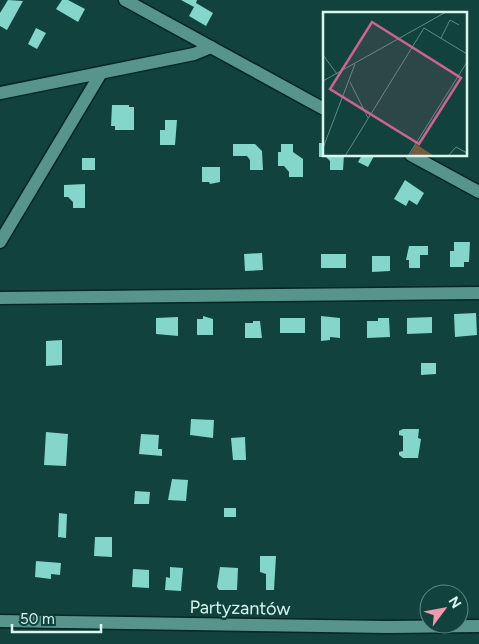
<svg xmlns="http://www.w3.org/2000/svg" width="479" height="644" font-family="Figtree,sans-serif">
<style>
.building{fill:#84d5ca}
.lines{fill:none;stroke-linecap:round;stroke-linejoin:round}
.street-casing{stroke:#042623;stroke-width:15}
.street{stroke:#57948c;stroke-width:12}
.labels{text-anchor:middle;stroke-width:5;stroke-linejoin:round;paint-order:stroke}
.street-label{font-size:18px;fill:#d7f5f1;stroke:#11423d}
.inset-road{fill:none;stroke:#608a85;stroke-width:1}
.view{fill:#c96590;fill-opacity:0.15;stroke:#c96590;stroke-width:2.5}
.inset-edge{fill:none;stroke:#d7f5f1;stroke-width:2.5}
</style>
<rect width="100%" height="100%" fill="#11423d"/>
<g class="building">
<path d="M8,0L23,1L7,30L0,26V13Z"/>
<path d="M62,0H68L85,9L78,22L56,9Z"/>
<path d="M181,0H197L196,3L213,13L206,26L189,16L194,7Z"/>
<path d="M36,28L46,33L37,49L28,44Z"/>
<path d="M112,105H129V107H134V130H115V126H111Z"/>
<path d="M165,120H177L175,145H160V130H165Z"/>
<path d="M319,143H324V155H344L343,170H330V161L326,157H319Z"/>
<path d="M233,144H255L262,151L263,170H250V160L247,156H233Z"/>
<path d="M281,144H293V152L303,159V177H289V172L284,166H278V152H281Z"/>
<path d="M362,155L374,156L368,167L358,162Z"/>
<rect x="82" y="158" width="13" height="12"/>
<path d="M202,167H220V182L210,184L209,182H202Z"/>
<path d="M405,180L424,193L417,205L409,200L406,206L394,199Z"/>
<path d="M85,184V208H73V202L68,197H64V185Z"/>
<path d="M454,242H470L469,262H464V267H450V251H454Z"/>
<path d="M409,246H428V255H420V268H409V260H406Z"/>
<path d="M262,253L263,270L245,271L244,254Z"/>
<rect x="321" y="254" width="25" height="14"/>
<path d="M372,256H390V271L372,272Z"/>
<path d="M476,313L477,335L455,337L454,314Z"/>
<path d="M203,316L213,319V335H197V319H203Z"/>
<path d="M321,316L340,318V338L330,337V340L321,341Z"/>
<path d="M178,317V336L156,334V318Z"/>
<path d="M432,317V333L407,334V318Z"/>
<rect x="280" y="318" width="25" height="15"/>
<path d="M378,318H389L390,337L367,338V321H378Z"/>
<path d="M253,321H260L262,338H245V323H253Z"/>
<path d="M62,340V365L46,366V341Z"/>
<path d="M421,363H436V374L421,375Z"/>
<path d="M191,419L214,420L213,438L190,435Z"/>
<path d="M403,429H419L418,438L421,439L418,458H403L399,455V452L403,451V436L399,435V431Z"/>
<path d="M46,432L68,434L66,466L44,465Z"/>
<path d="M141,434L159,435L158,449H162V456L139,454Z"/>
<path d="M245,437L246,460H233L231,438Z"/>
<path d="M172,479L188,480L186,501L168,500Z"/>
<path d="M135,491L150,492L149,504H134Z"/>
<rect x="224" y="508" width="12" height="9"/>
<path d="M59,513L67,514L66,538L58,537Z"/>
<path d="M95,537H112V557L94,556Z"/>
<path d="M260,556H276L274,590H266V574L260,572Z"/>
<path d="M36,561L61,563L60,575L51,574V579L35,577Z"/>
<path d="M170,567L183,568L181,591L165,590L166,577L170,578Z"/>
<path d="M220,567L238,568L237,590H219L217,587Z"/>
<path d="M133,569L149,570V588L132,587Z"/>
</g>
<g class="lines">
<g class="street-casing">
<g id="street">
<path d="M125,0L324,109"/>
<path d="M0,93L194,54L211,47"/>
<path d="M411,155L479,192"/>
<path d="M0,242L101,73"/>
<path d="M0,298L479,293"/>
<path d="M0,621L388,627L479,626"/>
</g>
</g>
<use href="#street" class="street"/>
</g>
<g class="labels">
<g class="street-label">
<text transform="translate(240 608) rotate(1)" y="6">Partyzantów</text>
</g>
</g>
<g transform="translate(323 12)">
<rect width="144" height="144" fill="#11423d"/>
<path d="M93,132L111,144H86Z" fill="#765b40"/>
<path class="inset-road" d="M101,16L144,42M118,26L127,8L136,13M0,43L14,62M0,69L123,0M27,70L45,106M0,136L32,52M22,144L101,16M85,144L144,50M125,144L133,135L144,141"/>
<path class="view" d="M49,10L138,66L96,132L7,77Z"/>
<rect width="144" height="144" class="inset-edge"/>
</g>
<g transform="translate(444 609) rotate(58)"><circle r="24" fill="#11423d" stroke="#608a85"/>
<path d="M0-4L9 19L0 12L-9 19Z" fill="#f29aad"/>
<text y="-8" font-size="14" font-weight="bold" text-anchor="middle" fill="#d7f5f1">N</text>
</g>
<path d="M12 624v8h89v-8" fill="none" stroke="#d7f5f1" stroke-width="2.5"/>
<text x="20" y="624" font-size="15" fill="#d7f5f1" stroke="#11423d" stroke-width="4" paint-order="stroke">50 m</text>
</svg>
